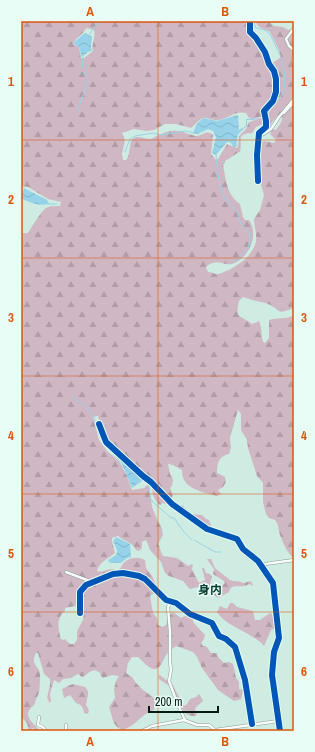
<svg xmlns="http://www.w3.org/2000/svg" width="315" height="752" font-family="'Archivo Narrow','Noto Sans JP',sans-serif">
<style>
.forest{fill:url(#forest-firs);fill-rule:evenodd}
.water{fill:url(#water-waves)}
.lines{fill:none;stroke-linecap:round;stroke-linejoin:round}
.stream{stroke:#96d3ea;stroke-width:1}
.street-casing{stroke:#869d95;stroke-width:3.5}
.street{stroke:#f8fcfb;stroke-width:2.5}
.cycleway-casing{stroke:#e8fdf5;stroke-width:8}
.cycleway{stroke:#0057b8;stroke-width:6}
.grid{fill:none;stroke:#dd560c;stroke-width:1;stroke-opacity:0.55}
.labels{text-anchor:middle;stroke-width:3;stroke-linejoin:round;paint-order:stroke}
.neighbourhood-label{font-size:12px;font-weight:bold;fill:#043c2f;stroke:#e8fdf5}
.neatline{fill:none;stroke:#dd560c;stroke-width:1.5}
.grid-label{font-size:13px;text-anchor:middle;font-weight:bold;fill:#dd560c}
</style>
<defs>
<pattern id="forest-firs" width="22" height="20" patternUnits="userSpaceOnUse"><rect width="22" height="20" fill="#d0b7c4"/><path d="M5 1l3.5 6h-7zM16 11l3.5 6h-7z" fill="#b19da8"/></pattern>
<pattern id="water-waves" width="16" height="10" patternUnits="userSpaceOnUse"><rect width="16" height="10" fill="#96d3ea"/><path d="M0 5q4-4 8 0t8 0" fill="none" stroke="#80b5c8"/></pattern>
</defs>
<rect width="100%" height="100%" fill="#cfece2"/>
<g class="forest">
<path d="M21,21H251L252,24V29L249,33L263,52L266,61L273,72L275,78L274,95L271,103L264,109L263,116L253,119L249,118L246,113C234,110 229,119 218,120C212,121 208,117 202,118L191,128L176,124H165L154,130L147,131L134,129L122,133L125,140L122,154L123,160H126C132,154 127,138 137,137C141,137 147,139 151,139C160,135 167,130 177,131C183,131 190,135 196,136C203,136 206,129 213,135L211,154L216,160L218,159L227,144L237,148L238,146L239,136L246,129L249,122L264,117L265,123L256,127L252,133C235,134 243,140 240,152C234,154 232,158 226,160L223,165C226,180 227,195 240,204L243,217L245,220H249C259,234 250,256 235,263C224,268 218,256 206,267L208,272C211,272 215,274 217,274C221,274 225,271 229,270C241,263 253,255 256,241C257,231 254,227 254,219L260,210L264,195L260,182L258,157L259,144L264,141L274,143L276,140L270,134L272,129L276,130C279,125 284,121 281,115H278L266,130L268,122L266,112C269,109 275,104 277,100C281,89 278,74 272,65V63L280,58V54L279,50L270,32C264,28 257,29 256,21H268L274,26L283,27L288,30L294,29V308C275,315 283,311 268,304C264,302 260,302 256,301C251,300 248,298 243,297L239,301C235,319 239,314 252,324L259,321C262,327 261,335 263,342L265,343L269,338V320C277,317 286,320 294,315V558C287,553 283,543 280,535C278,529 279,525 275,520L269,518L266,514L263,502V483L257,476L248,448L247,440L241,430V414L238,410L230,438L231,448L229,454C219,456 217,463 217,473L225,477L226,482L223,487L218,490L221,494L217,496C203,492 181,489 182,470L173,465L168,464L170,474L173,479L172,486L170,488L173,495L171,500L176,504L183,506L191,514L202,515L206,519L209,520L212,529L210,530L176,510L172,506L163,503L160,505C151,498 153,490 151,480L142,475L107,439L101,428L98,416L93,417L99,440L107,451L119,461L127,476L132,490L144,488L147,485L149,486L152,507L157,519L162,529L163,535L158,544C161,548 160,552 163,556L177,558L188,566L192,564L193,565L192,569L199,583L205,580L202,568H204L206,573L210,574L212,577L210,584L217,591L221,589L222,586L225,583L224,581L213,574L214,569L207,559H211L215,568L230,580C233,582 237,580 243,583L251,581L253,586L249,584C247,585 245,586 243,586C236,587 231,584 229,592L218,598L204,586H202L190,589L188,587L183,581L169,576L165,573L161,562L150,550L146,540L142,542V548L139,551L136,550C131,541 125,542 118,536L112,538V541L115,553C108,559 100,561 97,571C103,573 106,569 112,569C115,569 115,571 118,570C120,569 121,567 122,565C128,557 137,556 145,560L146,568L152,576L159,590L150,596L153,613L157,618L158,625L162,627L166,625L169,617L168,653C164,657 163,663 159,667C152,674 143,661 138,657H132L128,663L126,673L132,677L136,683L142,689L154,698L156,705L154,710C139,715 139,724 123,730C112,727 113,717 109,707L115,698L114,689L116,681L119,676L112,675L103,678L101,676L100,673C93,666 89,674 82,677L78,674L71,678L63,679L59,683L54,680L50,694L51,701L50,703L47,698L50,685V679L44,674L38,653H36C30,665 38,665 40,673C40,676 40,689 39,692C38,697 35,699 35,704C19,717 35,722 39,731H35L34,729L32,728L30,731H29L27,723L21,717V233H28C32,227 41,211 46,208C50,206 55,206 60,206L61,202L48,199L28,187L21,186ZM86,28L94,30C96,38 91,44 93,51L84,58H81L79,47L73,44C76,37 83,35 86,28ZM78,603H81L84,609L83,620L77,631V640L74,644H70L65,639L63,640L61,639C58,629 56,618 65,611V608L75,606Z"/>
<path d="M230,603H233L237,607L253,611L255,620H260L270,613L272,614L276,626V628L271,630L264,646C252,632 226,627 217,612L220,606L227,609Z"/>
<path d="M173,612L181,618L187,615L194,617L193,622L205,635L204,639L201,643L203,646L207,647L211,653H217L218,657L224,663L229,662L233,664L236,678L239,682V689L243,690L241,699L234,701L218,690L202,668L197,657L193,652L176,646L172,649L170,615Z"/>
<path d="M160,675L166,680L171,682L184,706L187,704L190,699L196,697L199,694L200,695L203,701L195,708L197,714L195,716C179,717 180,697 172,689C169,685 163,682 159,679L158,676Z"/>
<path d="M73,684L85,687L88,691V695L86,705L89,710L88,714L84,713C83,707 82,705 76,703L70,695L64,698L62,689L70,685Z"/>
</g>
<g class="water">
<path d="M85,33L92,37L91,47L92,51L88,52L82,57L79,47L74,44V42Z"/>
<path d="M238,115L239,130L246,126V119L261,118L253,120H247V126C238,134 236,134 237,146L234,147L230,142H227L216,155L212,153L216,137L213,131L208,129L198,134L193,133L196,125L203,118L217,121Z"/>
<path d="M24,188L47,200L49,204C38,206 30,203 21,198Z"/>
<path d="M119,459L124,461L142,479V481L132,488L126,473Z"/>
<path d="M116,537L130,544L131,557L127,558L121,563H110L108,560C119,554 119,553 113,541Z"/>
</g>
<g class="lines">
<g class="stream">
<path d="M254,23L256,28L265,30L270,34L281,57L282,67L285,73L284,92L267,114"/>
<path d="M89,35L99,21"/>
<path d="M79,112C78,102 85,95 86,85C87,75 80,67 83,57"/>
<path d="M125,152L130,139L135,136L153,133L161,135L185,131L194,133"/>
<path d="M216,155C217,168 219,187 225,198C227,203 232,205 235,210C238,214 239,219 241,224C243,227 247,228 249,233C253,245 243,258 232,262"/>
<path d="M48,204H57"/>
<path d="M72,396L90,411L94,417L99,435L105,445L119,460"/>
<path d="M142,479L147,481C151,488 148,495 152,501L171,518H174L184,532L192,540"/>
<path d="M194,540L215,552H221"/>
</g>
<g class="street-casing">
<g id="street">
<path d="M250,21V32L256,38L265,52L269,64L274,71L276,79V92L273,101L264,111L266,121V127L259,133L257,155L258,181"/>
<path d="M294,28L286,39L289,46L294,50"/>
<path d="M294,54L293,60L294,64"/>
<path d="M284,113L294,102"/>
<path d="M259,137L271,129L279,117L294,99"/>
<path d="M99,424L106,442L143,476L151,482L172,504L207,529L237,539L243,549L258,561L273,583L279,638L274,652L272,675L280,731"/>
<path d="M261,566L265,564L294,560"/>
<path d="M66,572L92,582"/>
<path d="M171,602L168,607L170,632V662L171,670L169,681L178,705L185,720"/>
<path d="M80,613V592L86,585L113,574L123,573L139,576L145,579L166,600L176,603L190,614L212,623L219,636L226,639L235,647L245,680L252,724"/>
<path d="M39,717L38,725L43,727L46,731"/>
<path d="M66,725V731"/>
<path d="M142,731L152,726L184,720L197,725H209L215,730L278,721"/>
</g>
</g>
<use href="#street" class="street"/>
<g class="cycleway-casing">
<g id="cycleway">
<path d="M250,21V32L256,38L265,52L269,64L274,71L276,79V92L273,101L264,111L266,121V127L259,133L257,155L258,181"/>
<path d="M99,424L106,442L143,476L151,482L172,504L207,529L237,539L243,549L258,561L273,583L279,638L274,652L272,675L280,731"/>
<path d="M80,613V592L86,585L113,574L123,573L139,576L145,579L166,600L176,603L190,614L212,623L219,636L226,639L235,647L245,680L252,724"/>
</g>
</g>
<use href="#cycleway" class="cycleway"/>
</g>
<path class="grid" d="M158,21V731M21,140H294M21,258H294M21,376H294M21,494H294M21,612H294"/>
<g class="labels">
<g class="neighbourhood-label">
<text x="210" y="594">身内</text>
</g>
</g>
<rect width="315" height="752" fill="none" stroke="#e8fdf5" stroke-width="44"/>
<path d="M149 706v6h69v-6" fill="none" stroke="#051913" stroke-width="2"/>
<text x="155" y="706" font-size="12" fill="#051913" stroke="#e8fdf5" stroke-width="3" paint-order="stroke">200 m</text>
<rect x="22" y="22" width="271" height="708" class="neatline"/>
<g class="grid-label">
<text x="90" y="16">A</text>
<text x="225" y="16">B</text>
<text x="11" y="86">1</text>
<text x="304" y="86">1</text>
<text x="11" y="204">2</text>
<text x="304" y="204">2</text>
<text x="11" y="322">3</text>
<text x="304" y="322">3</text>
<text x="11" y="440">4</text>
<text x="304" y="440">4</text>
<text x="11" y="558">5</text>
<text x="304" y="558">5</text>
<text x="11" y="676">6</text>
<text x="304" y="676">6</text>
<text x="90" y="746">A</text>
<text x="225" y="746">B</text>
</g>
</svg>
